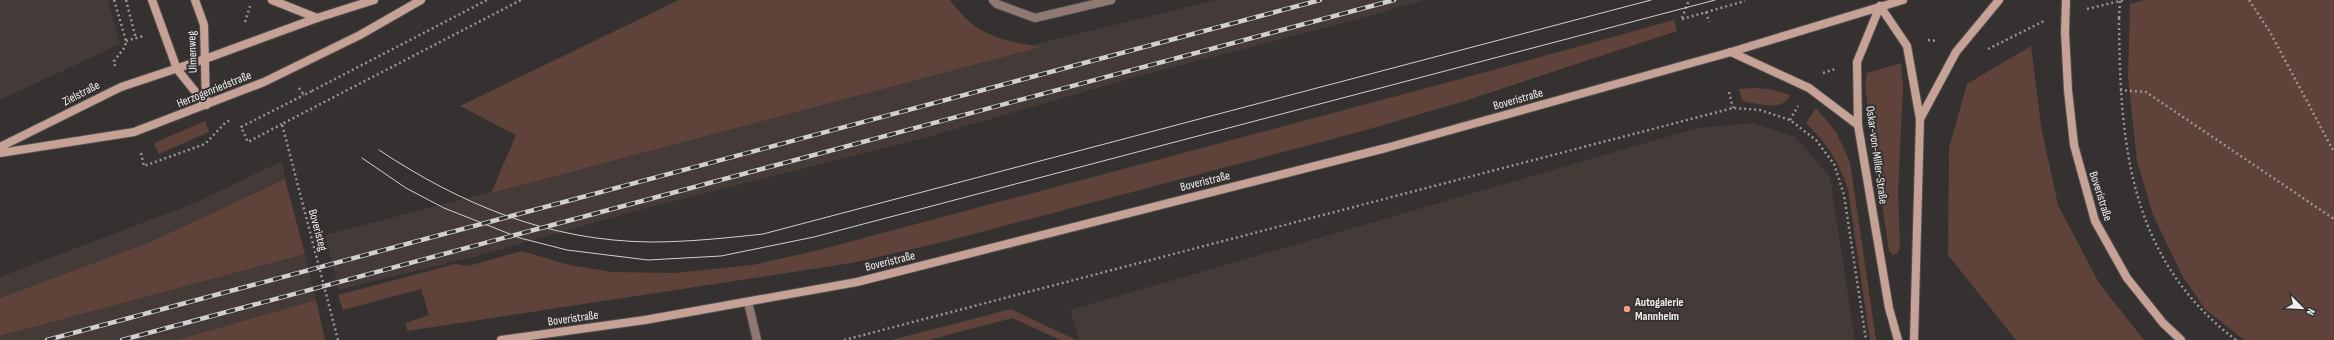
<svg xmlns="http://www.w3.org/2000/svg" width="2334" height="340" font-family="'Sofia Sans Condensed',sans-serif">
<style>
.built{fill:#443a37}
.green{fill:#5f433a}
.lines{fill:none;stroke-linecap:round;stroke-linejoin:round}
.lane-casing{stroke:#524f4e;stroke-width:10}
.secondary-casing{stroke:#524f4e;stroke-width:10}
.path{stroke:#989594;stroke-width:2.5;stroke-dasharray:2 3;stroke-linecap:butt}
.lane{stroke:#907972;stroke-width:8}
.secondary{stroke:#c6a196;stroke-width:8}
.tram{stroke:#d2d0cf;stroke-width:1}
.rail-casing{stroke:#d2d0cf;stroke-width:4.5}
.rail{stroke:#343130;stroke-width:3;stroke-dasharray:9;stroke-linecap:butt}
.secondary-bridge-casing{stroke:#524f4e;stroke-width:10;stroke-linecap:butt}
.path-bridge{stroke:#989594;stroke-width:2.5;stroke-dasharray:2 3;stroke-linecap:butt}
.secondary-bridge{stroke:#c6a196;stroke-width:8}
.poi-dot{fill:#f39f84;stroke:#343130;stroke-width:1.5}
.labels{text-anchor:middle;stroke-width:4;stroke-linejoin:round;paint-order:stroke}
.street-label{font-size:12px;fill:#f0eeed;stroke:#343130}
.poi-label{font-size:12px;font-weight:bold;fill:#f0eeed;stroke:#343130;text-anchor:start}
</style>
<rect width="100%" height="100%" fill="#343130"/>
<g class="built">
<path d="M0,0H108L120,44L0,100Z"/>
<path d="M1215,0H1424L1359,19L1139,76L917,140L650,207L481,255L339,290L325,235L551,176L1013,50Z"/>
<path d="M1753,123L1796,137L1830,177L1855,340H1079L1070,310L1697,128Z"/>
<path d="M282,161L285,179L150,242L0,298V277L197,202Z"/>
<path d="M305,254L316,300L177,340H0V336Z"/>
</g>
<g class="green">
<path d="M679,0H950C976,36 1000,40 1041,47L491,193L516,135L460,106Z"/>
<path d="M2145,0H2334V340H2244L2205,309L2183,277L2153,215L2137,161L2128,77L2130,4Z"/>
<path d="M1674,20L1677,31L1458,103L1359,132L947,241L852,263L407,331L406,323L429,315L421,289L343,310L338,295L455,264L468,266L522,251L569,265L612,272L675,273L752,265L815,251L1475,75Z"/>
<path d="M2031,46L2041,126L2058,205L2099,283L2144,340H2016L1948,255L1949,148L1967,84Z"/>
<path d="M1901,63L1903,87L1898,193L1900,247L1897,254L1893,255L1889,251L1865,87L1867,73Z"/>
<path d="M1755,88L1769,89L1791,95C1780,113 1760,103 1742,101L1739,89Z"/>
<path d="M1816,108L1836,132L1850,162L1876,340H1870L1848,189C1839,161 1826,143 1806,123Z"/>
<path d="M205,121L209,132L159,154L154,143Z"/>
<path d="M285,179L305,254L0,336V298L150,242Z"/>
<path d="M316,300L325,340H177Z"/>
<path d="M1011,309L1076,340H1060L1012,318L929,340H892Z"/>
</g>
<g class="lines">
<g class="lane-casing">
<g id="lane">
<path d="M993,0L997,4L1035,18L1111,0"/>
<path d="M748,302L757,340"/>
</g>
</g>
<g class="secondary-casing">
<g id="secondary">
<path d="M152,0L177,69L206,105"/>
<path d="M195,0L204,25L206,105"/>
<path d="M272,0L317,18"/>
<path d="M1880,6L1907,46L1920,119L1914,340"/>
<path d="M1880,6L1857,62L1858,125L1889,308L1898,340"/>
<path d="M2065,32L2068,90L2074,145L2095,221L2127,278L2163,323L2181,340"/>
<path d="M1731,52L1809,88L1858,125"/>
<path d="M1920,119L1956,52L1999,0"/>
<path d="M0,147L121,87L205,59L317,18L374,0"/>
<path d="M0,153L134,132L264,82L360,35L421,0"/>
<path d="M501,340L645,320L857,282L1386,148L1731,52L1903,0"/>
</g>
</g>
<g class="path">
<path d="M114,0L126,41L125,47L114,61L115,66"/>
<path d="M126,0L136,39"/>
<path d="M2249,0L2270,32L2334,152"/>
<path d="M2087,9L2124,0"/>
<path d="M1706,12L1709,22"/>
<path d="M1682,18L1689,0"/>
<path d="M2119,18C2120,143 2128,258 2236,340"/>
<path d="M1682,19L1745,1"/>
<path d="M245,22L250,6"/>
<path d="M1928,40L1938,41"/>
<path d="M126,41L143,36"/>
<path d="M1988,49L2044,21"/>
<path d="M1823,73L1835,69"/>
<path d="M299,88L304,95L312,91"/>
<path d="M2120,90L2146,92L2334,219"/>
<path d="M1729,92L1733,108"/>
<path d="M1790,120L1798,106"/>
<path d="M282,124L248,142L241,127L304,95"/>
<path d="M141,153L144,166L205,144L225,123L230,120"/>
<path d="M844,340L1733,108L1760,110L1790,120L1816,140L1834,164L1844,195L1866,340"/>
</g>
<use href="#lane" class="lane"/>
<use href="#secondary" class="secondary"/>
<g class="tram">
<path d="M379,150C462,205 549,241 651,242C688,242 726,238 763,234L1651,0"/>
<path d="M362,158L406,188L444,208L520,238L567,250L648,260L721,256L814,237L1715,0"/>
</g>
<g class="rail-casing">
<g id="rail">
<path d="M47,340L1320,0"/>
<path d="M122,340L1394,0"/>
</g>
</g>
<use href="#rail" class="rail"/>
<g class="secondary-bridge-casing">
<path id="secondary-bridge" d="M2065,32L2066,0"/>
</g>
<g class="path-bridge">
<path d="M2119,18L2120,0"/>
<path d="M312,91L487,0"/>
<path d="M338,340L282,124L521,0"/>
</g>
<use href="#secondary-bridge" class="secondary-bridge"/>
</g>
<circle class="poi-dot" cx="1627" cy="309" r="4"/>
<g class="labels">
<g class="street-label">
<text transform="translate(192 52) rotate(-92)" y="4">Ulmenweg</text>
<text transform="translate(214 89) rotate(-22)" y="4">Herzogenriedstraße</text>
<text transform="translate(81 93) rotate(-27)" y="4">Zielstraße</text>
<text transform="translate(1518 99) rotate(-16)" y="4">Boveristraße</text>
<text transform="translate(1877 155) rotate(82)" y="4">Oskar-von-Miller-Straße</text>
<text transform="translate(1205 181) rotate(-14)" y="4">Boveristraße</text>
<text transform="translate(2101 196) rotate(72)" y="4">Boveristraße</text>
<text transform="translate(318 230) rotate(75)" y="4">Boveristeg</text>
<text transform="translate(890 261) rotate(-14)" y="4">Boveristraße</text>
<text transform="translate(573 318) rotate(-8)" y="4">Boveristraße</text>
</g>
<g class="poi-label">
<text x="1635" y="306">Autogalerie<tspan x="1635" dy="14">Mannheim</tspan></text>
</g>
</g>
<g transform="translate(2302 308) rotate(114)" stroke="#343130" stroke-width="3" paint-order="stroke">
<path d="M0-3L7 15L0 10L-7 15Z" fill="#f0eeed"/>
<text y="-6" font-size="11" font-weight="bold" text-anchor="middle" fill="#f0eeed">N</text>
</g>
</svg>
